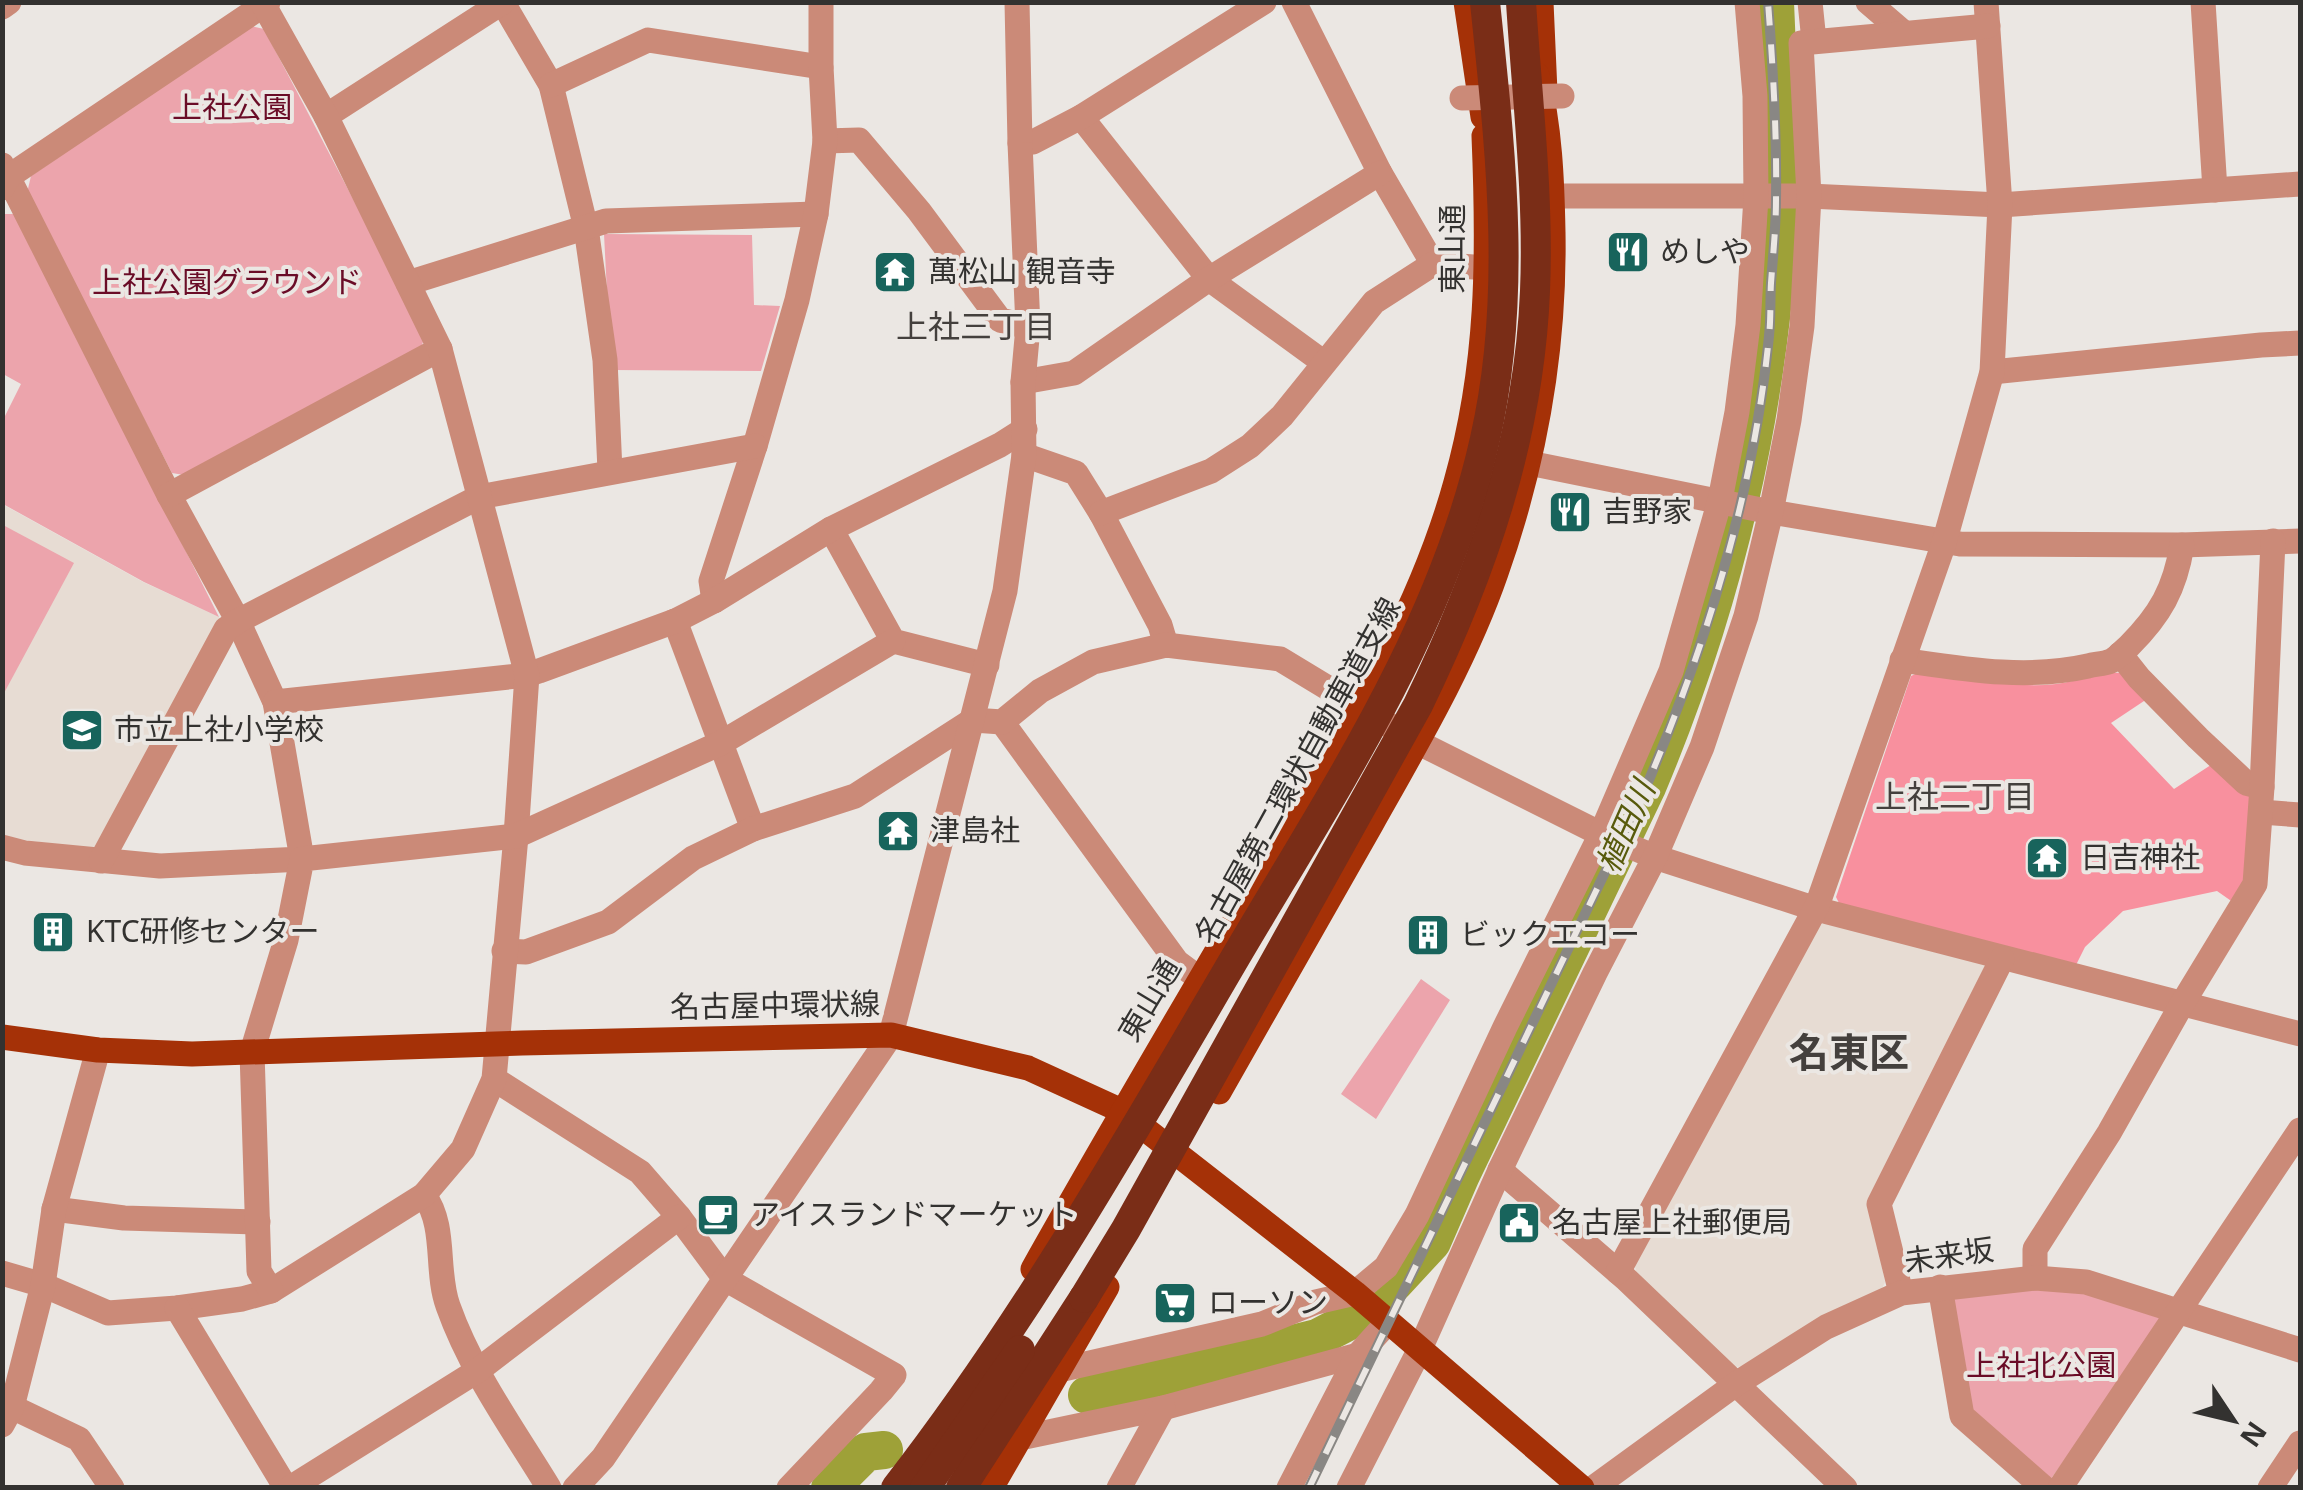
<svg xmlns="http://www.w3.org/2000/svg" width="2303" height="1490" font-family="'Noto Sans','Noto Sans JP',sans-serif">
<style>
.built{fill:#e7dcd3}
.green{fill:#eca4ac}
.forest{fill:#f8909e}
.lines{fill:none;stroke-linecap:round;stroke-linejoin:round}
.river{stroke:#9ea138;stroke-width:38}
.minor{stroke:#cb8a78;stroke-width:25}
.major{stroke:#a53107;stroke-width:25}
.highway{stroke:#7a2d17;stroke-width:30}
.rail-casing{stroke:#898784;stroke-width:10}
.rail{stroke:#ebe7e3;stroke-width:6;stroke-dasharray:19;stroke-linecap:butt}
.minor-bridge{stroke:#cb8a78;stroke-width:25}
.highway-bridge{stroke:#7a2d17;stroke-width:30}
.labels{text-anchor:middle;stroke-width:8;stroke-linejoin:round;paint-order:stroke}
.park-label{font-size:30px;fill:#6a0c27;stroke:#ebe7e3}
.street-label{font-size:30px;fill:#333230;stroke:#ebe7e3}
.poi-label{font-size:30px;fill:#333230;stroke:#ebe7e3;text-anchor:start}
.neighbourhood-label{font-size:32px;fill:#44403d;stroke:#ebe7e3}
.water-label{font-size:32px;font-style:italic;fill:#585a0c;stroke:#ebe7e3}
.district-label{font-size:40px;font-weight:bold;fill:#44403d;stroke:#ebe7e3}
</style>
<rect width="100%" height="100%" fill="#ebe7e3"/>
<g class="built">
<path d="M2,504L143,582L219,617L221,625L93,849L25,840L3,835Z"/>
<path d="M1827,920L1987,961L1871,1211L1885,1282L1880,1293L1747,1366L1735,1367L1637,1276L1635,1266L1820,926Z"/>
</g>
<g class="green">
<path d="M250,26L264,29L425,336L421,348L184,475L172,473L27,193L31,176Z"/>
<path d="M3,214H16L219,617L144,582L3,504V420L21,384L3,374Z"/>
<path d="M604,234L752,235L754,305L780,306L761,371L611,370Z"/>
<path d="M3,525L74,563L3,695Z"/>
<path d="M1421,979L1450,1000L1376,1119L1341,1094Z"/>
<path d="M2008,1286L2091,1293L2158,1315L2162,1323L2048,1483L1968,1413L1949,1299Z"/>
</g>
<path class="forest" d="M1924,670C1967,677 2013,689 2056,684C2081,681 2099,671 2125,673L2147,699L2111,723L2174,789L2217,761L2260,789L2251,883L2237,905L2217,891L2123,911L2085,947L2075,967L1841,907L1836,897L1911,676Z"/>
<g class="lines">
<g class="river">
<path d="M1087,1395L1317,1338L1365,1313L1395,1282L1432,1242L1461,1175L1647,787C1714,628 1757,462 1774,290C1784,195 1779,98 1775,2"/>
<path d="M830,1488L866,1452L884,1450"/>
</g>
<g class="minor">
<path d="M1294,2L1380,173L1433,264"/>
<path d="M1810,2L1814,41"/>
<path d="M1868,2L1904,33"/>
<path d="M2203,2L2215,190"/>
<path d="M503,3L551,85L586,228L605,360L610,471"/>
<path d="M2,7L9,2"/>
<path d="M551,85L648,40L821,67"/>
<path d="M326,116L503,2"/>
<path d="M1081,117L1209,279L1323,362"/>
<path d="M825,141L859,140L919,211L1000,320L1028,327"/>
<path d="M1020,143L1033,142L1081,117L1264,2"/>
<path d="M2,165L169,495L238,621L275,702L302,859L160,866L25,853L2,847"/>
<path d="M2,188L8,177L268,2"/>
<path d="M1552,196H1809L2000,205L2300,184"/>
<path d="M408,283L606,221L816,214"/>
<path d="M1992,372L2261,345L2300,343"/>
<path d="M1023,382L1074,373L1209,279L1380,173"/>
<path d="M1024,455L1076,473L1101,513L1160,625L1166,645"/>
<path d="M1529,463L1771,512L1960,544L2182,545L2300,541"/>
<path d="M169,495L440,349"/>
<path d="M1101,513L1211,471L1250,446L1282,416L1374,302L1433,264L1487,268"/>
<path d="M831,529L893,641L987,665"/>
<path d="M714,601L711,581L755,446L797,300L816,214L825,141L821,67V2"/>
<path d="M675,621L753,829"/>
<path d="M2120,654L2139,678L2198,738L2246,783L2262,787"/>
<path d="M1902,660C1964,669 2026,680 2088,666C2095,664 2104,664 2111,661C2118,658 2123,651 2129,646C2160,615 2175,589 2182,545"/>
<path d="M275,702L527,675L539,671L675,621L714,601L831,529L1000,445L1025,429"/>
<path d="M1002,722L1177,962L1200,979"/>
<path d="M2261,812L2300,815"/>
<path d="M101,861L226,629L238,621L479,497L755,446"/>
<path d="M504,951L526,952L608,922L693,858L753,829L855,796L973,720L1002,722L1040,691L1093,662L1166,645L1280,659L1417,742L1601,834L1655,857L1816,909L2300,1034"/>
<path d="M494,1079L640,1172L679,1217L725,1279L894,1375L881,1391L789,1488"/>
<path d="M1500,1170L1625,1278L1845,1488"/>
<path d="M424,1195C447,1227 435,1270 448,1306C471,1371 513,1429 549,1488"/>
<path d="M54,1209L124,1218L258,1222"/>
<path d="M1618,1272L1817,906L1944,543L1992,372L2000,205L1986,2"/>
<path d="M2,1273L43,1285L108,1313L177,1308L242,1299L271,1291L424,1195L463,1149L494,1079L516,836L527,675L440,349L326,116L262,2"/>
<path d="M2035,1278V1249L2109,1133L2182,1004L2255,884L2262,787L2273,541"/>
<path d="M1940,1287L1962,1416L2044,1488"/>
<path d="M271,1291L259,1271L252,1052L286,940L302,859L516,836L721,743L893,641"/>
<path d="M1901,1293L1879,1204L2002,959"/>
<path d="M177,1308L286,1488"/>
<path d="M1059,1370L1262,1324L1316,1302L1355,1293L1386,1267L1417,1215L1505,1027L1601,834L1671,671L1720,500L1737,412L1748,325L1756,197L1755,96L1747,2"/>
<path d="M12,1407L79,1439L112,1488"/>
<path d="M2,1425L12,1407L43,1285L54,1209L98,1050"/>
<path d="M1020,1438L1163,1408L1358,1355"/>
<path d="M290,1488L477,1371L679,1217"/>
<path d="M575,1488L603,1458L891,1035L1005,591L1024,455L1023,382L1028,327L1020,143L1017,2"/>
<path d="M1119,1488L1163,1408"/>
<path d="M1289,1488L1358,1355L1388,1322"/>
<path d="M1349,1488L1420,1349L1500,1170L1595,973L1655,857L1702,747L1746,616L1771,512L1789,420L1802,326L1809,196L1801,43L1988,26"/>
<path d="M1593,1488L1736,1384L1826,1327L1901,1293L2035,1278L2086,1282L2300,1350"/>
<path d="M2060,1488L2300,1130"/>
<path d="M2270,1488L2300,1443"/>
</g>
<g class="major">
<path d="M1466,2L1483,117"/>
<path d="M1541,2L1545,92"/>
<path d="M2,1037L98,1050L192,1054L522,1043L891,1035L1028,1068L1122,1111L1355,1293L1582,1488"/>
<path d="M1219,1092C1270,1002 1321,913 1372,823C1417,743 1466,660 1496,573C1535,462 1555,350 1553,232C1552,180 1550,127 1537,75"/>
<path d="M1033,1269C1111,1130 1192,993 1273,856C1343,736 1419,617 1456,482C1489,366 1489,255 1484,136"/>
<path d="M991,1488L1107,1287"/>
</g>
<path class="highway" d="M961,1488L1084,1298"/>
<g class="rail-casing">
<path id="rail" d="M1309,1488L1646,787C1707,643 1754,492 1769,336C1771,318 1770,300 1771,283C1773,255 1776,227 1776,199C1777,134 1773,68 1768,2"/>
</g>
<use href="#rail" class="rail"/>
<path class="minor-bridge" d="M1462,98L1562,96"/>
<g class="highway-bridge">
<path d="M1084,1298L1126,1229L1418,705C1482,573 1529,439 1535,291C1539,195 1527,98 1521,2"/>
<path d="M896,1488C1025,1322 1129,1139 1235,958C1332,793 1443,629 1485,439C1518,294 1500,148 1485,2"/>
<path d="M925,1488L1020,1350"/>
</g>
</g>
<defs>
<g id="restaurant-square" transform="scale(2.25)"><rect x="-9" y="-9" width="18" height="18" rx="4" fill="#18645c" stroke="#ebe7e3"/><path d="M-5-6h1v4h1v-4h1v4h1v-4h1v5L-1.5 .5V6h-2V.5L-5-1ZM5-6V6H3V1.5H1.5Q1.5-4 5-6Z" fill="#fff"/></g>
<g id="temple-square" transform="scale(2.25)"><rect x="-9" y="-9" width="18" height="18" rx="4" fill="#18645c" stroke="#ebe7e3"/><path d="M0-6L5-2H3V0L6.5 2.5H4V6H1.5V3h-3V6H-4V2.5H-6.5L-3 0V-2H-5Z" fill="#fff"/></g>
<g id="school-square" transform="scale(2.25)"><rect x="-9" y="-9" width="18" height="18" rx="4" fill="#18645c" stroke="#ebe7e3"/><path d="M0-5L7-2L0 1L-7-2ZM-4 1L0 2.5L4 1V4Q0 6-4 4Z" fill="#fff"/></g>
<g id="building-square" transform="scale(2.25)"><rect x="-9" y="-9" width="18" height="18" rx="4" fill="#18645c" stroke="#ebe7e3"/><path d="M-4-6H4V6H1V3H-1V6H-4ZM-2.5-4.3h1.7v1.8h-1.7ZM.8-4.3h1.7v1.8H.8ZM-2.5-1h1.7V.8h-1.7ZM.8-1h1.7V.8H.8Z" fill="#fff"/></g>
<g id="cafe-square" transform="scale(2.25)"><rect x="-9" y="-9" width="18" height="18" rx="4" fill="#18645c" stroke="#ebe7e3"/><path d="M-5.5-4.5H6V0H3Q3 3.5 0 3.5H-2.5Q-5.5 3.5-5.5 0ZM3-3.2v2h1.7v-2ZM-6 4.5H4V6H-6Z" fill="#fff"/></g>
<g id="civic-square" transform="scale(2.25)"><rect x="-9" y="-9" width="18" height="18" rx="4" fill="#18645c" stroke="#ebe7e3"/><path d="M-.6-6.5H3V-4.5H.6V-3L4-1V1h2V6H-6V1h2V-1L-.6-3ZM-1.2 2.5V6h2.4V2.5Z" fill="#fff"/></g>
<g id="supermarket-square" transform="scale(2.25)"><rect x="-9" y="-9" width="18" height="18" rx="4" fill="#18645c" stroke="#ebe7e3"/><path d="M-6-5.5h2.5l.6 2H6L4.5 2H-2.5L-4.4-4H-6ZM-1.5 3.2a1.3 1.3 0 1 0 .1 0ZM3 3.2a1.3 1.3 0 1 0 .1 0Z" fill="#fff"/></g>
</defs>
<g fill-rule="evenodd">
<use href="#restaurant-square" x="1628" y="252"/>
<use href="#temple-square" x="895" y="272"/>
<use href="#restaurant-square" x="1570" y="512"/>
<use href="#school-square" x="82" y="730"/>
<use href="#temple-square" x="898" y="831"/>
<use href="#temple-square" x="2047" y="858"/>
<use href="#building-square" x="53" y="932"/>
<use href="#building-square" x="1428" y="935"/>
<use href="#cafe-square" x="718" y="1215"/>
<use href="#civic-square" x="1519" y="1223"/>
<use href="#supermarket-square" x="1175" y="1303"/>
</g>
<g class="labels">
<g class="park-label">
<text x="232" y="118">上社公園</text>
<text x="227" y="293">上社公園グラウンド</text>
<text x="2041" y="1376">上社北公園</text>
</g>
<g class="street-label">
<text transform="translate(1453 249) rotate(-90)" y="10">東山通</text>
<text transform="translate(1298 771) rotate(-61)" y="10">名古屋第二環状自動車道支線</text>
<text transform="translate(1150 1000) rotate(-59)" y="10">東山通</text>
<text transform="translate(775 1006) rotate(-1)" y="10">名古屋中環状線</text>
<text transform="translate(1949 1256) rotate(-8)" y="10">未来坂</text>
</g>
<g class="poi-label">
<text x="1660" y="262">めしや</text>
<text x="928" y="282">萬松山 観音寺</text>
<text x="1602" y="522">吉野家</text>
<text x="114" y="740">市立上社小学校</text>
<text x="930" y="841">津島社</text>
<text x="2080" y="868">日吉神社</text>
<text x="86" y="942">KTC研修センター</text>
<text x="1460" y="945">ビックエコー</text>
<text x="750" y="1225">アイスランドマーケット</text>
<text x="1552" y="1233">名古屋上社郵便局</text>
<text x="1208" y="1313">ローソン</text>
</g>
<g class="neighbourhood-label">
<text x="976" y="338">上社三丁目</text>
<text x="1955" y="808">上社二丁目</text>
</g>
<g class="water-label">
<text transform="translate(1626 827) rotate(-66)" y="11">植田川</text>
</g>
<g class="district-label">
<text x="1849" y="1067">名東区</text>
</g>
</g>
<rect width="2303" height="1490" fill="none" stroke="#333230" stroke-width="10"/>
<g transform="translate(2233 1420) rotate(125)" stroke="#ebe7e3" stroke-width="8" paint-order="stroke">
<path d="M0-8L18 38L0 25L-18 38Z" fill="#333230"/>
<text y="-15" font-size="28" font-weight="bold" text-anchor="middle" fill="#333230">N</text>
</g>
</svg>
